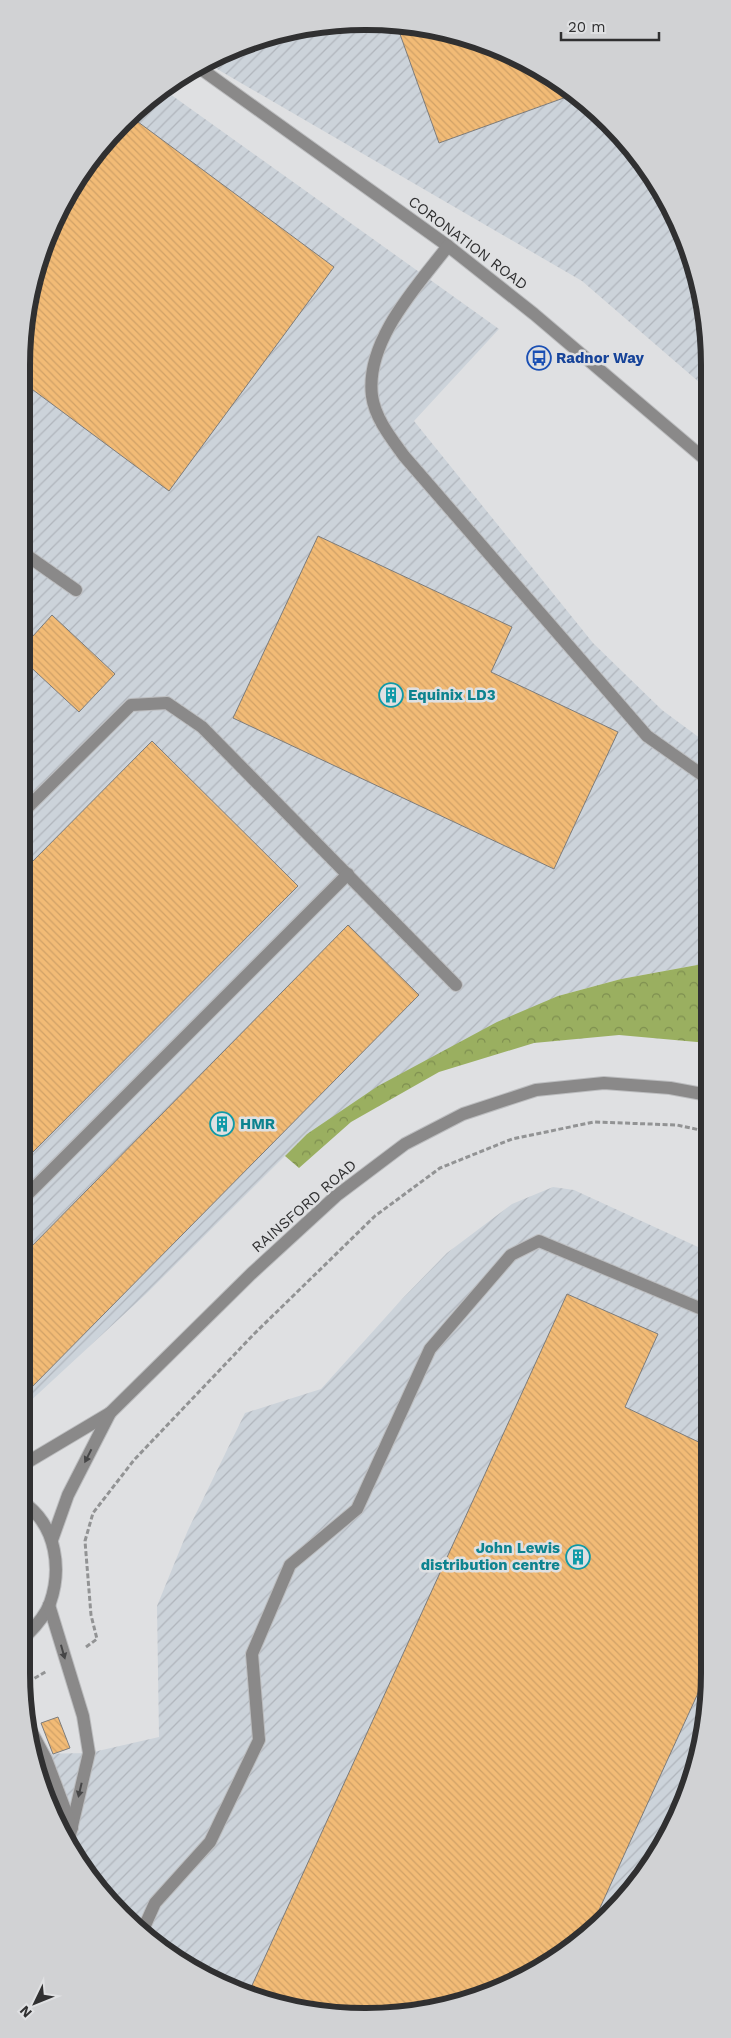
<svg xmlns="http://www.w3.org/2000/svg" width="731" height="2038" font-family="'Work Sans',sans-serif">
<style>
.industrial{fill:url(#industrial-furrows)}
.forest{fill:url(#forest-crowns)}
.building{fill:url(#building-back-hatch);stroke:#7d7c7b}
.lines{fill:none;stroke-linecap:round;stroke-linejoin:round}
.minor-casing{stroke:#bcbdbf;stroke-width:14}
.path{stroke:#929394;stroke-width:3;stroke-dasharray:5 2.5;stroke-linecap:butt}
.minor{stroke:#8a8989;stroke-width:12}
.oneway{fill:#464647}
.labels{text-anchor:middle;stroke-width:5;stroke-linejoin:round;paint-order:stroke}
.street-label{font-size:15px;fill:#303031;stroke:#dfe0e2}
.transit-label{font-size:15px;font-weight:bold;fill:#164399;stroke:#dfe0e2;text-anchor:start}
.culture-label{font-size:15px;font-weight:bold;fill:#0d838f;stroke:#dfe0e2;text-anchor:start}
.rim{fill:none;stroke:#303031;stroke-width:6}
</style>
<defs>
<pattern id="industrial-furrows" width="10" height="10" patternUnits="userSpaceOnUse" patternTransform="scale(1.25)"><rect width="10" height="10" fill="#ccd3da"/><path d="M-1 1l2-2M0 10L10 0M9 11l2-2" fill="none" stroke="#b0b5bc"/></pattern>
<pattern id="forest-crowns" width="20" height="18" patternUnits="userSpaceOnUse" patternTransform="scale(1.25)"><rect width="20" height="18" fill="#9aaf60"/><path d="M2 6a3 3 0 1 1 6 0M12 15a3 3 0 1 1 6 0" fill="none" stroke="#7e8f50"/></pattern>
<pattern id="building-back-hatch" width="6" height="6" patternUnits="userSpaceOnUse" patternTransform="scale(1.25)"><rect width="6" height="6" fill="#f2bb76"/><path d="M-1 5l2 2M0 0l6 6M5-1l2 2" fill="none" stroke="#d0a167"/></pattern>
</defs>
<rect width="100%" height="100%" fill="#dfe0e2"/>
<g class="industrial">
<path d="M388,22L454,33L538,68L624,138L674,214L707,320V389L582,281L205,62L255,40L320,24Z"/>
<path d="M163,89L499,329L414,421L593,643L662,710L708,744V963L621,979L558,996L307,1134L146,1294L26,1405L21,365L33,277L57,214L92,156L138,107Z"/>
<path d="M553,1187L574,1190L709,1252L710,1672L698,1761L652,1864L609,1916L557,1959L454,2005L388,2016L321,2014L213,1981L156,1946L107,1900L47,1804L32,1754L89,1753L159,1737L157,1606L188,1530L245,1413L321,1389L403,1298L447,1253L512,1204Z"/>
</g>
<path class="forest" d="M708,963V1043L619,1035L534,1043L439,1072L351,1122L299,1168L285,1156L307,1134L378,1086L497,1022L558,996L621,979Z"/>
<g class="building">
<path d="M396,23L454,33L538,68L572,95L439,143Z"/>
<path d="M130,116L334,267L169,491L21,381V366L33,277L57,214L92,156Z"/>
<path d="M318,536L512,627L491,672L618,732L554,869L233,718Z"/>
<path d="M52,615L115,674L79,712L23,660V647Z"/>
<path d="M152,741L298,886L25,1160L24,870Z"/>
<path d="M348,925L419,995L26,1393L25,1253Z"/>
<path d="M567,1294L658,1334L625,1407L709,1447L710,1667L645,1809L589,1932L557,1959L454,2005L388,2016L321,2014L249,1992Z"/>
<path d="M58,1717L70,1748L53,1754L41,1723Z"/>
</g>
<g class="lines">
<g class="minor-casing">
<g id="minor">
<path d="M197,66L448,246L534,314L707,461"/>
<path d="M448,246C417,286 365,341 372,396C375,418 391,438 404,456L647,736L708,779"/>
<path d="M22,552L76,590"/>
<path d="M23,812L131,705L167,703L202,727L456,985"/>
<path d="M25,1197L348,874"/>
<path d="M26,1463L110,1413L251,1274L336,1196L405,1144L463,1114L536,1090L604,1083L670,1088L708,1095"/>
<path d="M27,1505C56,1528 62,1569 50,1603C46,1614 35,1627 27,1635"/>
<path d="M52,1540L68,1495L110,1413"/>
<path d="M49,1605L83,1716L89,1753L69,1839"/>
<path d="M28,1725L46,1759L72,1828"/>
<path d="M142,1932L155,1903L210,1842L259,1740L252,1654L290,1565L357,1509L430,1349L511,1255L539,1241L709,1312"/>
</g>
</g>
<g class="path">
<path d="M86,1647L97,1639L91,1615L85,1541L93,1513L134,1460L254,1334L375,1216L440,1168L512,1139L594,1122L677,1125L709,1132"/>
<path d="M28,1682L47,1671"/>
</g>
<use href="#minor" class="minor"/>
</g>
<defs><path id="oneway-solid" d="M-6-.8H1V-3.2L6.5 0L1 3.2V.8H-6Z" transform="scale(1.25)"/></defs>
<g class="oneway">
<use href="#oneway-solid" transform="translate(88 1456) rotate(117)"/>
<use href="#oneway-solid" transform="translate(63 1652) rotate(74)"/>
<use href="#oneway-solid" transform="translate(80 1790) rotate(103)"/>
</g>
<defs>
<g id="bus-ring" transform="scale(1.25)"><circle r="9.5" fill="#dfe0e2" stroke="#1a4fb4" stroke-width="1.5"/><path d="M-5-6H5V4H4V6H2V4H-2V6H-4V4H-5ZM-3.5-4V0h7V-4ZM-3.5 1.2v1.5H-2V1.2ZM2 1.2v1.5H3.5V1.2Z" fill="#1a4fb4"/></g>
<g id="building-ring" transform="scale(1.25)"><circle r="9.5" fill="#dfe0e2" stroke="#0f9aa8" stroke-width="1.5"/><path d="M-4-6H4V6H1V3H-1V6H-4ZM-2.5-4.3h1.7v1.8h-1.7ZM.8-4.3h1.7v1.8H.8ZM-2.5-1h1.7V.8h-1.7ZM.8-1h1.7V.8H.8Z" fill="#0f9aa8"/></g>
</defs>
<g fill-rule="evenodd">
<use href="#bus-ring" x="539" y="358"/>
<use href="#building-ring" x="391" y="695"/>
<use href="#building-ring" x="222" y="1124"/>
<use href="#building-ring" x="578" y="1557"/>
</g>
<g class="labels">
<g class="street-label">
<text transform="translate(468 243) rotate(37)" y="5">CORONATION ROAD</text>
<text transform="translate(304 1206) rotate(-41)" y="5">RAINSFORD ROAD</text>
</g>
<g class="transit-label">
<text x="556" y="363">Radnor Way</text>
</g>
<g class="culture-label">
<text x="408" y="700">Equinix LD3</text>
<text x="240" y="1129">HMR</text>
<text x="560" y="1553" text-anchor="end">John Lewis<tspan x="560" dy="17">distribution centre</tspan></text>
</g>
</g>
<path d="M0 0H731V2038H0ZM365 30H366A335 335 0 0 1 701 365V1673A335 335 0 0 1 366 2008H365A335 335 0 0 1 30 1673V365A335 335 0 0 1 365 30Z" fill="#d1d2d4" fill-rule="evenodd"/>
<path class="rim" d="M365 30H366A335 335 0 0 1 701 365V1673A335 335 0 0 1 366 2008H365A335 335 0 0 1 30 1673V365A335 335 0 0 1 365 30Z"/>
<g transform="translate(35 2003) rotate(227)" stroke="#dfe0e2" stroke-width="4" paint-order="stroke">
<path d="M0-4L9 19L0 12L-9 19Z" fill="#303031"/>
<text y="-8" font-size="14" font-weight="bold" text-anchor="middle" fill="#303031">N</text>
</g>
<path d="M561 32v8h98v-8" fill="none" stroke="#303031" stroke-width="2.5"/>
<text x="568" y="32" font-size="15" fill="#303031" stroke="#dfe0e2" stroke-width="4" paint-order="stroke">20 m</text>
</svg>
